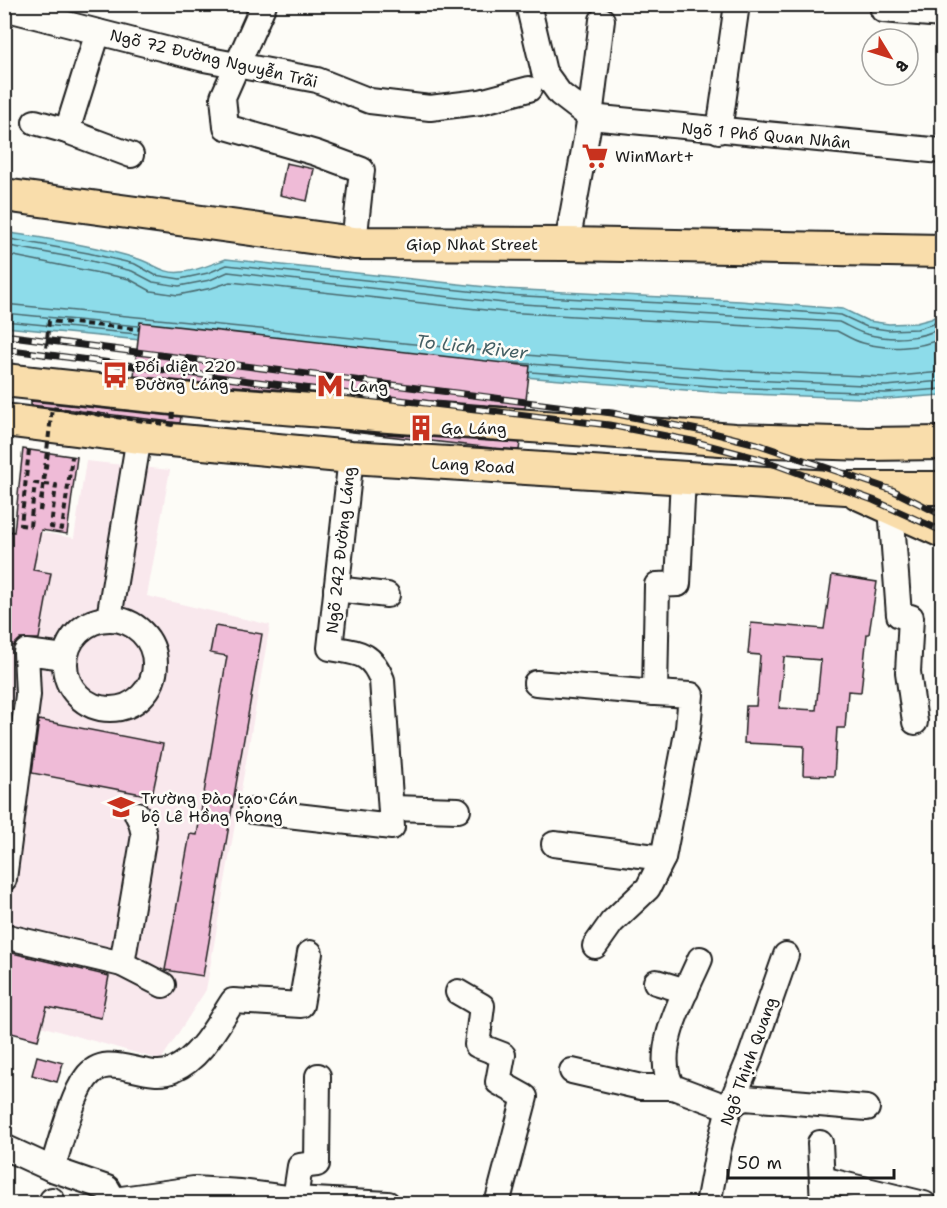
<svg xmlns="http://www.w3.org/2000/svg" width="947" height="1208" font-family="'Shantell Sans',sans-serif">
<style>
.built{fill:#f9e8ed}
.water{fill:#8ddcea;stroke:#608f98;stroke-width:1.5}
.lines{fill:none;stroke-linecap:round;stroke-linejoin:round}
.shore{stroke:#49696e;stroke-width:1.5}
.building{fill:#efbbd7;stroke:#1c1c1c;stroke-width:1.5;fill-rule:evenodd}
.minor-casing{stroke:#1c1c1c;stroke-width:28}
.major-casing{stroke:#1c1c1c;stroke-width:36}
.path{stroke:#1c1c1c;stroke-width:4;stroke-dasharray:6 4.5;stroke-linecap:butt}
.minor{stroke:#fdfcf7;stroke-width:24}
.major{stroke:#f9ddab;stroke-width:32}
.rail-casing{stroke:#1c1c1c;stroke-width:7}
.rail{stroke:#fdfcf7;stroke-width:4.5;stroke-dasharray:14;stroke-linecap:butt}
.path-bridge{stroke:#1c1c1c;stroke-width:4;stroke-dasharray:6 4.5;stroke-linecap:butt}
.labels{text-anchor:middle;stroke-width:5;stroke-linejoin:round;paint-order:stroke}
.street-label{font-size:16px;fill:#1c1c1c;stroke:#fdfcf7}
.poi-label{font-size:16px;fill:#1c1c1c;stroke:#fdfcf7;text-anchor:start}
.water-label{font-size:18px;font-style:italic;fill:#445f64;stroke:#fdfcf7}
</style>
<rect width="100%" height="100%" fill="#fdfcf7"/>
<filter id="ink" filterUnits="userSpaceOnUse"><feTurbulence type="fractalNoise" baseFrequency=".0167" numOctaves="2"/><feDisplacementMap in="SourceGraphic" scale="12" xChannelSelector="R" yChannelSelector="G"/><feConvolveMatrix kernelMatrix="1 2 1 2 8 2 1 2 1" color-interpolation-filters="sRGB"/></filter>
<g filter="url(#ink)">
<path class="built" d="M86,461L170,470L147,596L270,625L206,990L161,1060L5,1016L4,526L74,538Z"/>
<path class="water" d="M4,232C48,239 93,245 135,258C152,262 163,275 182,272C197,271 212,264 226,259L505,289L740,301L843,309L868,321L889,324L916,323L931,319L942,312V395L887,399L723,393L536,378L5,327Z"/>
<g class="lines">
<g class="shore">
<path d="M4,238L88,253L135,264L155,275L180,279L208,273L227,265L505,295L740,307L841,315L867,327L888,330L917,329L933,324L942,319"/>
<path d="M4,245L87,260L132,271L153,282L179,286L210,280L228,272L504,303L839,322C848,326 857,332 866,334C890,340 921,340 942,327"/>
<path d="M4,254L129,279L151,291L178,295L212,288L230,282L504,312L837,331C845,335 854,341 863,343C888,350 919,349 942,338"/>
<path d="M4,304L538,356L724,370L886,377L942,372"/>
<path d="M4,313L138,326"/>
<path d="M4,321L137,334"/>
<path d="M504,362L724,379L886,386L942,381"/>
<path d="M531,372L724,387L886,393L942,389"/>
</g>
</g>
<g class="building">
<path d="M286,163L314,169L307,201L280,195Z"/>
<path d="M140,322L530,366L525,408L221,385L134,376Z"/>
<path d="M31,401L181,417L180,423L31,405Z"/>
<path d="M344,431L427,437L520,443L519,450L492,448Z"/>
<path d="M23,449L77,457L67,534L41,530L33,570L51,573L39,639H20L13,646L4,644V530L14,532Z"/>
<path d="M832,575L877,582L869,634H867L861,692L848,691L845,728H837L834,776L803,775L804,746L744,743L746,706H756L760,655L748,654L751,623L824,629ZM784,657L821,660L816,710L779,708Z"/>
<path d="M215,626L262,634L203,976L165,970L190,834L197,835L227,656L210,653Z"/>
<path d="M39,720L163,744L152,796L32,773Z"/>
<path d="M4,951L109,976L101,1018L47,1007L38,1040L4,1031Z"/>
<path d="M37,1056L63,1063L57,1082L32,1075Z"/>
</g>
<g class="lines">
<g class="minor-casing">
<g id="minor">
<path d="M264,4L223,97L226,127L316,153L362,170L354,243"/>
<path d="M528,4L544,72L560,94L590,117L942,151"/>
<path d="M4,8L204,59L317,80L370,101L430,108L480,102L529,89"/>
<path d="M883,10L942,15"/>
<path d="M98,32L67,131L131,155"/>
<path d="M35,122L67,131"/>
<path d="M719,131L737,4"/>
<path d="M567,244L590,117L602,20"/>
<path d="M891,507L899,615L911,617L908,672L915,722"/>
<path d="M336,589L387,595"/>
<path d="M109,618L139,437"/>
<circle cx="110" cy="664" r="45"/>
<path d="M536,683L655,693"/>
<path d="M392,808L458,810"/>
<path d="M253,811L392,827L382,680C371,651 357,653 330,648L351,457"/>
<path d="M554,844L663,858"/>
<path d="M4,879L28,695L26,652L65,657"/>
<path d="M4,936L122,964L163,985"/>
<path d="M595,946L612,922L648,888L663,858L688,728L691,695L655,693L657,585L678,584L683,477"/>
<path d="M700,959C686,992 650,1053 673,1087L729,1108L738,1101L745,1098L867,1108"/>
<path d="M122,964L144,835L141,822L137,814"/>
<path d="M656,982L686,991"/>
<path d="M458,992L482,1006L477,1045L503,1055L498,1082L525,1097L497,1204"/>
<path d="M572,1071L641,1087H673"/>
<path d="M820,1143L823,1204"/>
<path d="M4,1147L52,1169"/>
<path d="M822,1179L924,1204"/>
<path d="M295,1199L300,1166L317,1164L318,1076"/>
<path d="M114,1200L107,1188L52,1169C60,1145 72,1096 86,1078C108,1048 145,1083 173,1070C201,1058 217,1025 233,1001L301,1005L310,953"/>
<path d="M114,1200L194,1189L240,1192L295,1199L388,1204"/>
<path d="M51,1204L52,1200"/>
<path d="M708,1204L718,1151L729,1108L750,1058L786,955"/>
</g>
</g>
<g class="major-casing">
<g id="major">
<path d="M4,195L354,243L567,244L942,251"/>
<path d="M4,380L219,403L428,419L735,440L867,444L942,443"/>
<path d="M4,420L139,437L351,457L846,488H942"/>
<path d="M858,493L942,531"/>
</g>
</g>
<g class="path">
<path d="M45,358L49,321L139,329"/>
<path d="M29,450L21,525L30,526L35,483L43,484"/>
<path d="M55,493L51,527L62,529L72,457"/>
<path d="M40,511L48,452"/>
</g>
<use href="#minor" class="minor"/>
<use href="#major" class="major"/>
<g class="rail-casing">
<g id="rail">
<path d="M4,335L612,413L713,433L757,444L892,490L942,515"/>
<path d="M4,349L358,395L609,425L692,441L760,459L873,500L942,531"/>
</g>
</g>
<use href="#rail" class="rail"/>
<g class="path-bridge">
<path d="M44,484L56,485L55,493"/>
<path d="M40,511L52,408L172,425L173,411"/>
</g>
</g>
</g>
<defs>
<g id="supermarket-bare" transform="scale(2.07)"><path d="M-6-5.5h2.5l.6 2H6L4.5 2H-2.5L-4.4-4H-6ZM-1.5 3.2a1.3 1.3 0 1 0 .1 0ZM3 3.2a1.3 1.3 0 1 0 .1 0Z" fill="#c8321e" stroke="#fdfcf7" stroke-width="2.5" paint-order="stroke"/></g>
<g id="bus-bare" transform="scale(2.07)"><path d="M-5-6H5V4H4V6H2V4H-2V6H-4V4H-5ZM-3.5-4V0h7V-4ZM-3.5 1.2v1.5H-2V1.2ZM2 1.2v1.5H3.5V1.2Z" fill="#c8321e" stroke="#fdfcf7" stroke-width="2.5" paint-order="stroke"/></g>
<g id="metro-bare" transform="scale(2.07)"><path d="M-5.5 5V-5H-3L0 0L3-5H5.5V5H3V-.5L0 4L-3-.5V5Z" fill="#c8321e" stroke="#fdfcf7" stroke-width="2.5" paint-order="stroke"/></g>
<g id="building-bare" transform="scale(2.07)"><path d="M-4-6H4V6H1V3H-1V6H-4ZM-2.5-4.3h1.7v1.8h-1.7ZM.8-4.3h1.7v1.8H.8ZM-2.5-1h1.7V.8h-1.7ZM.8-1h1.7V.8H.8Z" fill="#c8321e" stroke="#fdfcf7" stroke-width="2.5" paint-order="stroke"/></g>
<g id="university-bare" transform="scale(2.07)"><path d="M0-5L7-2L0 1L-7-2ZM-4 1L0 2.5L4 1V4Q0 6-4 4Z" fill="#c8321e" stroke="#fdfcf7" stroke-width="2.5" paint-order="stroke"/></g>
</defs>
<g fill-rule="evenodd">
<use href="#supermarket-bare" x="595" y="156"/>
<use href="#bus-bare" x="115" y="375"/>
<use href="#metro-bare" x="330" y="386"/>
<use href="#building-bare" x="421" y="428"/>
<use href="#university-bare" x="121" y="807"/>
</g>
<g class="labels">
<g class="street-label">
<text transform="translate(214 58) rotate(13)" y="6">Ngõ 72 Đường Nguyễn Trãi</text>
<text transform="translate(766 135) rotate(5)" y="6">Ngõ 1 Phố Quan Nhân</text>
<text x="472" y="250">Giap Nhat Street</text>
<text transform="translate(473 465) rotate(3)" y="6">Lang Road</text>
<text transform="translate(340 550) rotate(-84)" y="6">Ngõ 242 Đường Láng</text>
<text transform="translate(748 1061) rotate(-70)" y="6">Ngõ Thịnh Quang</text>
</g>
<g class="poi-label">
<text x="615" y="162">WinMart+</text>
<text x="135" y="372">Đối diện 220<tspan x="135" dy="18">Đường Láng</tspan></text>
<text x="350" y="392">Lang</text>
<text x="441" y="434">Ga Láng</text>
<text x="141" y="804">Trường Đào tạo Cán<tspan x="141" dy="18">bộ Lê Hồng Phong</tspan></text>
</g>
<g class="water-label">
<text transform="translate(472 347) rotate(6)" y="6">To Lich River</text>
</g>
</g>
<rect width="947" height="1208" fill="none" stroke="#fdfcf7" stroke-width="24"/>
<rect x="12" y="12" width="923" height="1184" fill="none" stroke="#1c1c1c" stroke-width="2" filter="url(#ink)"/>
<g transform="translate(890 57) rotate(128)"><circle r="28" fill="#fdfcf7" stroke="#a3a29f" stroke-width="1.5"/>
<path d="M0-4.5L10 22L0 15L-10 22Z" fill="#c8321e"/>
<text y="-9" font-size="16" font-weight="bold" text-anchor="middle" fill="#1c1c1c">B</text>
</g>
<path d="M728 1169v9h166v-9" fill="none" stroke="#1c1c1c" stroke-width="3"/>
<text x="737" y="1169" font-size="18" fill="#1c1c1c" stroke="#fdfcf7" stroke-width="4.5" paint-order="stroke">50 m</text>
</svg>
